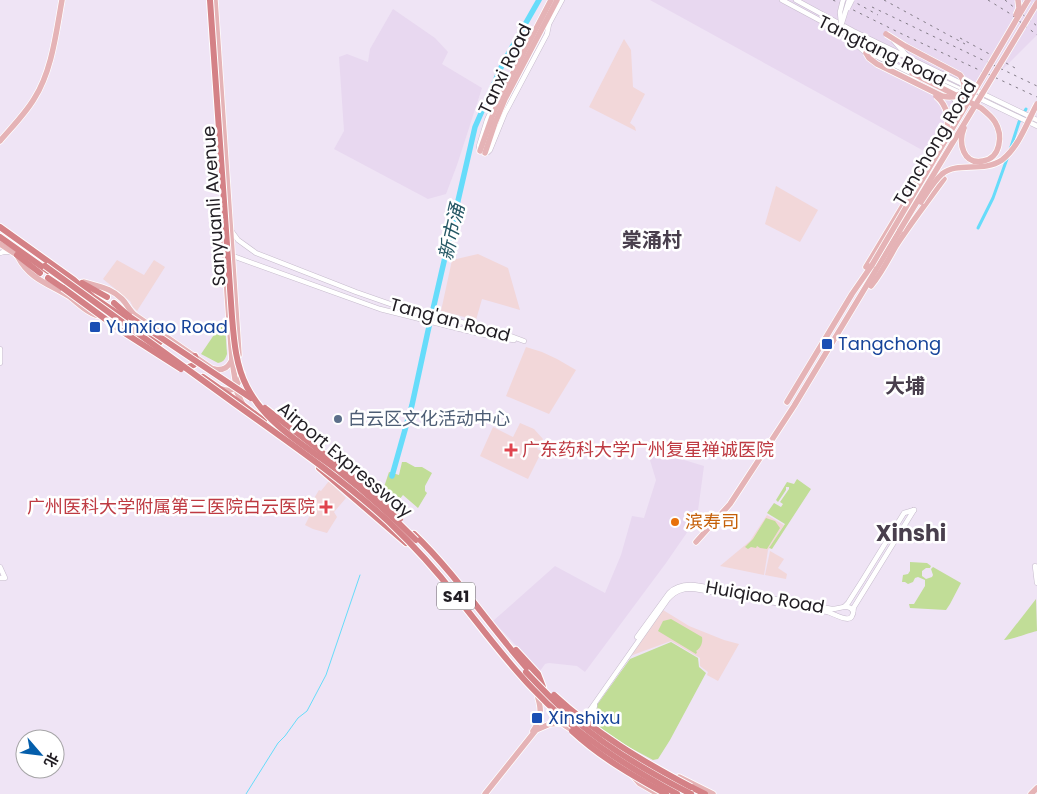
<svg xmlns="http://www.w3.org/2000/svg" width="1037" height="794" font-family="Poppins,'Noto Sans SC',sans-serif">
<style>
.built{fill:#e8d8f0}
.education{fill:#f2d7d9}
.medical{fill:#f2d7da}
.green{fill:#c1dd97}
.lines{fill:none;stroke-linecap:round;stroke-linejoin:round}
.stream{stroke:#66dcfa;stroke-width:1}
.canal{stroke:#66dcfa;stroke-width:3}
.river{stroke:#66dcfa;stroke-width:5.5}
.minor-casing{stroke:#c6bbcc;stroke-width:5.5}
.major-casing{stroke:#fff;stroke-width:7}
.highway-casing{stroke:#fff;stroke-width:8}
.minor{stroke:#fff;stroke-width:4.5}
.major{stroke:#e5b3b6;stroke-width:5.5}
.highway{stroke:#d48186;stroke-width:6}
.rail{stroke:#817a85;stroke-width:1;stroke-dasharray:2.5 5;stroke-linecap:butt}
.minor-bridge-casing{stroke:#c6bbcc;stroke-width:5.5;stroke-linecap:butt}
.major-bridge-casing{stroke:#fff;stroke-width:7;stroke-linecap:butt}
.highway-bridge-casing{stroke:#fff;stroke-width:8;stroke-linecap:butt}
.minor-bridge{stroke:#fff;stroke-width:4.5}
.major-bridge{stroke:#e5b3b6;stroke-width:5.5}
.highway-bridge{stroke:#d48186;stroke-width:6}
.transit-dot{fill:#1a4fb4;stroke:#fff;stroke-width:2}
.service-dot{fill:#5c6f8a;stroke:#fff;stroke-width:2}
.health-dot{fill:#e0444e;stroke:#fff;stroke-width:2}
.food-dot{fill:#e8710a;stroke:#fff;stroke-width:2}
.labels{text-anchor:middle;stroke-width:5;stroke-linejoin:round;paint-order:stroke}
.shield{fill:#fff;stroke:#646165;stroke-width:1}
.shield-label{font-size:16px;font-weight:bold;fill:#211d23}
.street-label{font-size:18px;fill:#211d23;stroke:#fff}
.transit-label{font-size:18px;fill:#164399;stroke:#fff;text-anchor:start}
.service-label{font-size:18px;fill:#4e5e75;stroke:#fff;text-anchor:start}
.health-label{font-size:18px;fill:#be3a42;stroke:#fff;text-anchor:start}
.food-label{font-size:18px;fill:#c56008;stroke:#fff;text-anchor:start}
.water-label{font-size:19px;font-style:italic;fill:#265865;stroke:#fff}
.quarter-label{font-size:20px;font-weight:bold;fill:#493f4d;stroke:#fff}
.district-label{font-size:22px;font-weight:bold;fill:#493f4d;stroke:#fff}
</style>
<rect width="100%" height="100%" fill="#efe4f5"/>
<g class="built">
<path d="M650,0H1037V35L992,80L933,156Z"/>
<path d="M393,9L435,38L448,52L442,64L482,88L457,165L446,194L428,199L334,149L344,131L339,57L347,54L368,62L370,49Z"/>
<path d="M651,450L704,466L697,518L666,563L585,672L577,666L549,663L545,664L540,671L493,621L555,566L605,593L621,555L632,516L644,518L656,480L649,457Z"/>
</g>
<g class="education">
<path d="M624,39L631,50L633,87L645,94L630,123L635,127L636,131L589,107Z"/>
<path d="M776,186L818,210L800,242L765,224Z"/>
<path d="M478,254L508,268L520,310L482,299L476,320L441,311L452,260Z"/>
<path d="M117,260L144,275L154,260L165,267L137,311L133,307L130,301L103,279Z"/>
<path d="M526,347L542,352L557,359L576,370L549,414L506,396Z"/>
<path d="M767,515L784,525L768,550L764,575L720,566L750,541Z"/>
<path d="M770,551L784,559L778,568L787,574L786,579L765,575Z"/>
<path d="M663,610L689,626L724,640L739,644L718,681L707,675L708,672L700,666V658L671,641L630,656Z"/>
</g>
<g class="medical">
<path d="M520,423L534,429L543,439L537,449L542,451L528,479L480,456L493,427L513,437Z"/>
<path d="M329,481L346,498L334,512L337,517L327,533L313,529L305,525L316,503L313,500L319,490L321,491Z"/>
</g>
<g class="green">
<path d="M222,323H224L225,325L227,354C225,360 223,362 218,363L201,354Z"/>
<path d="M402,462H406L415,467H422L432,473L425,486V491L427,493L418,508L403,495L389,512L382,493L389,472L399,475Z"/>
<path d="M797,479L811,489L772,549L769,548L785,524L767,513L774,503L781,507L783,504L780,502L789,489V487H786V490L778,502L776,500L787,482L794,484Z"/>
<path d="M766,518L775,521L780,528L767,549L760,548L757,546L756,548L751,547L748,549L745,547L753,539Z"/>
<path d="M910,562L927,563L931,566L930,568H926L922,571V576L926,579L932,577L933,575L931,569L933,567L961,583L950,604L946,610L910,608L909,604H914L925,586V580L918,577L915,578L913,582L908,584L905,582H902L903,575L908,574L910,571Z"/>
<path d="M1036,599L1037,631C1028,633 1011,640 1004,640Z"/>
<path d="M671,619L702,637C703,642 701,648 696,651L697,652L696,654L658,631L663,621Z"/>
<path d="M671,642L698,658L699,667L706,673L670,740L658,759L653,760L627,746L599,727L597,705L630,659Z"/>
</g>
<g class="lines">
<path class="stream" d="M246,794L278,743L285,736L298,718L307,711L326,675L360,575"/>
<g class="canal">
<path d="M1010,150L1019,122L1026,109"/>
<path d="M978,228L993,198L1008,156"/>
</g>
<path class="river" d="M392,476L412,405L428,331L475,127L503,63L539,0"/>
<g class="minor-casing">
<g id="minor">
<path d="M782,0L849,36L1037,126"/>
<path d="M796,0L853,31L1037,120"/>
<path d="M894,41L907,56"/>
<path d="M884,62L918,79"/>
<path d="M480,150L479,146L487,120L499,94"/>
<path d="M485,153L488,152L490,150L505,113L547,34L549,24L562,0"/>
<path d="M923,167L955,113C958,106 957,100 950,95"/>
<path d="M230,229L238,240L256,253L356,292L396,306L497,331L524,341"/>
<path d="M0,253L3,252H11"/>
<path d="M230,255L380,309L464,330L494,337L514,340"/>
<path d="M0,349V363"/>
<path d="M1035,566L1037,583"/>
<path d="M0,567L5,578H0"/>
<path d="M845,606L848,603L862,581L904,513L914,510"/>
<path d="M637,637L669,593C678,584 689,584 700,586L832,609C840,609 849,603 853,611"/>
<path d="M581,720L590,710L668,599C676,590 684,588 695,589L828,612C834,614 849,623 852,616C854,613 853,610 854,607L914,510"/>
<path d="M594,727L592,720L595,705"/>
</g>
</g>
<g class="major-casing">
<g id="major">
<path d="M215,0L239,355"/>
<path d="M0,141C11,128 25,114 34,99C52,71 56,33 62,0"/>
<path d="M480,151L492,117L501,96L551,0"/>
<path d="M485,153L495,123L505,99L557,0"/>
<path d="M222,224L232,360L237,392L243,405"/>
<path d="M0,244L17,255"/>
<path d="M18,257C30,280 50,284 70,297C78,303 86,312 96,315C100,316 103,315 107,313"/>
<path d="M866,267L907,199L923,167"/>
<path d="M84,282C99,287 110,287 122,299C127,304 129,310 135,315L217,372"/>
<path d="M871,286C881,274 888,260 896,246C911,223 928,201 944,179"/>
<path d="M214,369C223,371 228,368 232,360"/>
<path d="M222,389C235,394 238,384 242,373"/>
<path d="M787,402L852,294L872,265"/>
<path d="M696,542L730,504L794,406L900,230"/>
<path d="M533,731C541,720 542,711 538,698"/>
<path d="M633,776L639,783L658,794"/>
<path d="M679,777L713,794"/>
<path d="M485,794L536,730L550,724L561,723L575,732"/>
<path d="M1031,794L1037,788"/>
</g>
</g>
<g class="highway-casing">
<g id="highway">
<path d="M0,227L74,280L93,297L160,342"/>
<path d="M0,237L48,271"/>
<path d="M17,255L40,273"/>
<path d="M48,278L63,288"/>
<path d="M82,283L107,297"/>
<path d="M114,303L130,317"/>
<path d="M188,367L194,365L196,360L195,356"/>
<path d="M203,377L243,405L264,421"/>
<path d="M319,468L406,543"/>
<path d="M414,534C458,576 491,629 533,675"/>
<path d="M516,650L538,674L543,687"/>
<path d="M691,787L705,794"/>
</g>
</g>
<use href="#minor" class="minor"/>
<use href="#major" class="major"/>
<use href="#highway" class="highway"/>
<g class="rail">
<path d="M833,0L902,34L1037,97"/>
<path d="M851,0L878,15"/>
<path d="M884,0L965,44"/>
<path d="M988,0L1009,13L1037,35"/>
<path d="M1005,0L1037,26"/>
<path d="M872,7L1037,86"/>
<path d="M960,38L1017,69"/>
</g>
<g class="minor-bridge-casing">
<g id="minor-bridge">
<path d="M849,0L841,26L851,40L866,53L876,56L913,74"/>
<path d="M848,8L852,0"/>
<path d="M841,23L840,12L843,0"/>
<path d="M923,76L974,99"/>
</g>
</g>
<g class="major-bridge-casing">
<g id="major-bridge">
<path d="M1016,15L1019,8L1018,0"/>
<path d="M866,53L869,58L877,64L942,96C958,100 971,90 960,75L905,46L886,34"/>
<path d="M912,73L981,108C986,112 992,117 995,122C1003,135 1001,158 983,161C963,165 958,143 964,128"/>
<path d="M936,96C949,107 950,121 945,137"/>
<path d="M921,202C927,193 934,181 942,174C958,161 983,173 1002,160C1019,147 1027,122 1037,104"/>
<path d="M900,230L1037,3"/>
<path d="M872,265L1028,0"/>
</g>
</g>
<g class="highway-bridge-casing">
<g id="highway-bridge">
<path d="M210,0L232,317C234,342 236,366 247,387C266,424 304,445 336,469C364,491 391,515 416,540"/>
<path d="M45,266C108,311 171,357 234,403C287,441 341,478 389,522C413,545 436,570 456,596C481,627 505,660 533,689C574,733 624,765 677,794"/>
<path d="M63,288L123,332L181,369"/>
<path d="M130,317L251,398"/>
<path d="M265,408L365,486L386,505L400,519"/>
<path d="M526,672C542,689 557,705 575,720C610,750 650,773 691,794"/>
<path d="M554,695C595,733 642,761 691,787"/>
<path d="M572,731C600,757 633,776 666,794"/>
</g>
</g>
<use href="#minor-bridge" class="minor-bridge"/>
<use href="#major-bridge" class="major-bridge"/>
<use href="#highway-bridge" class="highway-bridge"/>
</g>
<g class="transit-dot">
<rect x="89" y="321" width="12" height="12" rx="2.5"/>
<rect x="821" y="338" width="12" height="12" rx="2.5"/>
<rect x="531" y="712" width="12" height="12" rx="2.5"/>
</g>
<circle class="service-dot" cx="338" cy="419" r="5"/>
<g class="health-dot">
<path d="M508.5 442.5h5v5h5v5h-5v5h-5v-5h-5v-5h5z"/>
<path d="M323.5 499.5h5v5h5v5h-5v5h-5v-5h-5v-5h5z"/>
</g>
<circle class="food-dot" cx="675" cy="522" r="5"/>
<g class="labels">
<rect class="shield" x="437" y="582.5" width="38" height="27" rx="4"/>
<g class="shield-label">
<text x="456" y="602">S41</text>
</g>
<g class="street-label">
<text transform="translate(882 51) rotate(26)" y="6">Tangtang Road</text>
<text transform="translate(505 69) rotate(-64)" y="6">Tanxi Road</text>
<text transform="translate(935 143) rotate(-59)" y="6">Tanchong Road</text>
<text transform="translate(214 206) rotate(-94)" y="6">Sanyuanli Avenue</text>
<text transform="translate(450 320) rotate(15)" y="6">Tang'an Road</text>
<text transform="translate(345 460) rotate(40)" y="6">Airport Expressway</text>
<text transform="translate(765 597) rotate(10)" y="6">Huiqiao Road</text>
</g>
<g class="transit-label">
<text x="106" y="333">Yunxiao Road</text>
<text x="838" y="350">Tangchong</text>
<text x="548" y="724">Xinshixu</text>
</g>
<g class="service-label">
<text x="348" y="425">白云区文化活动中心</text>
</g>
<g class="health-label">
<text x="522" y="456">广东药科大学广州复星禅诚医院</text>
<text x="315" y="513" text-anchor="end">广州医科大学附属第三医院白云医院</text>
</g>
<g class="food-label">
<text x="685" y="528">滨寿司</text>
</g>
<g class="water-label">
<text transform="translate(451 232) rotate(-77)" y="7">新市涌</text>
</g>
<g class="quarter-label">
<text x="652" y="247">棠涌村</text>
<text x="905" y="393">大埔</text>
</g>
<g class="district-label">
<text x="911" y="541">Xinshi</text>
</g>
</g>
<g transform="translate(40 754) rotate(118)"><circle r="24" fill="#ffffff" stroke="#a6a5a7"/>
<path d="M0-4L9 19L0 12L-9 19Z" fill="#045eab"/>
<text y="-8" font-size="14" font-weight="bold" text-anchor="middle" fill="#211d23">北</text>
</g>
</svg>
